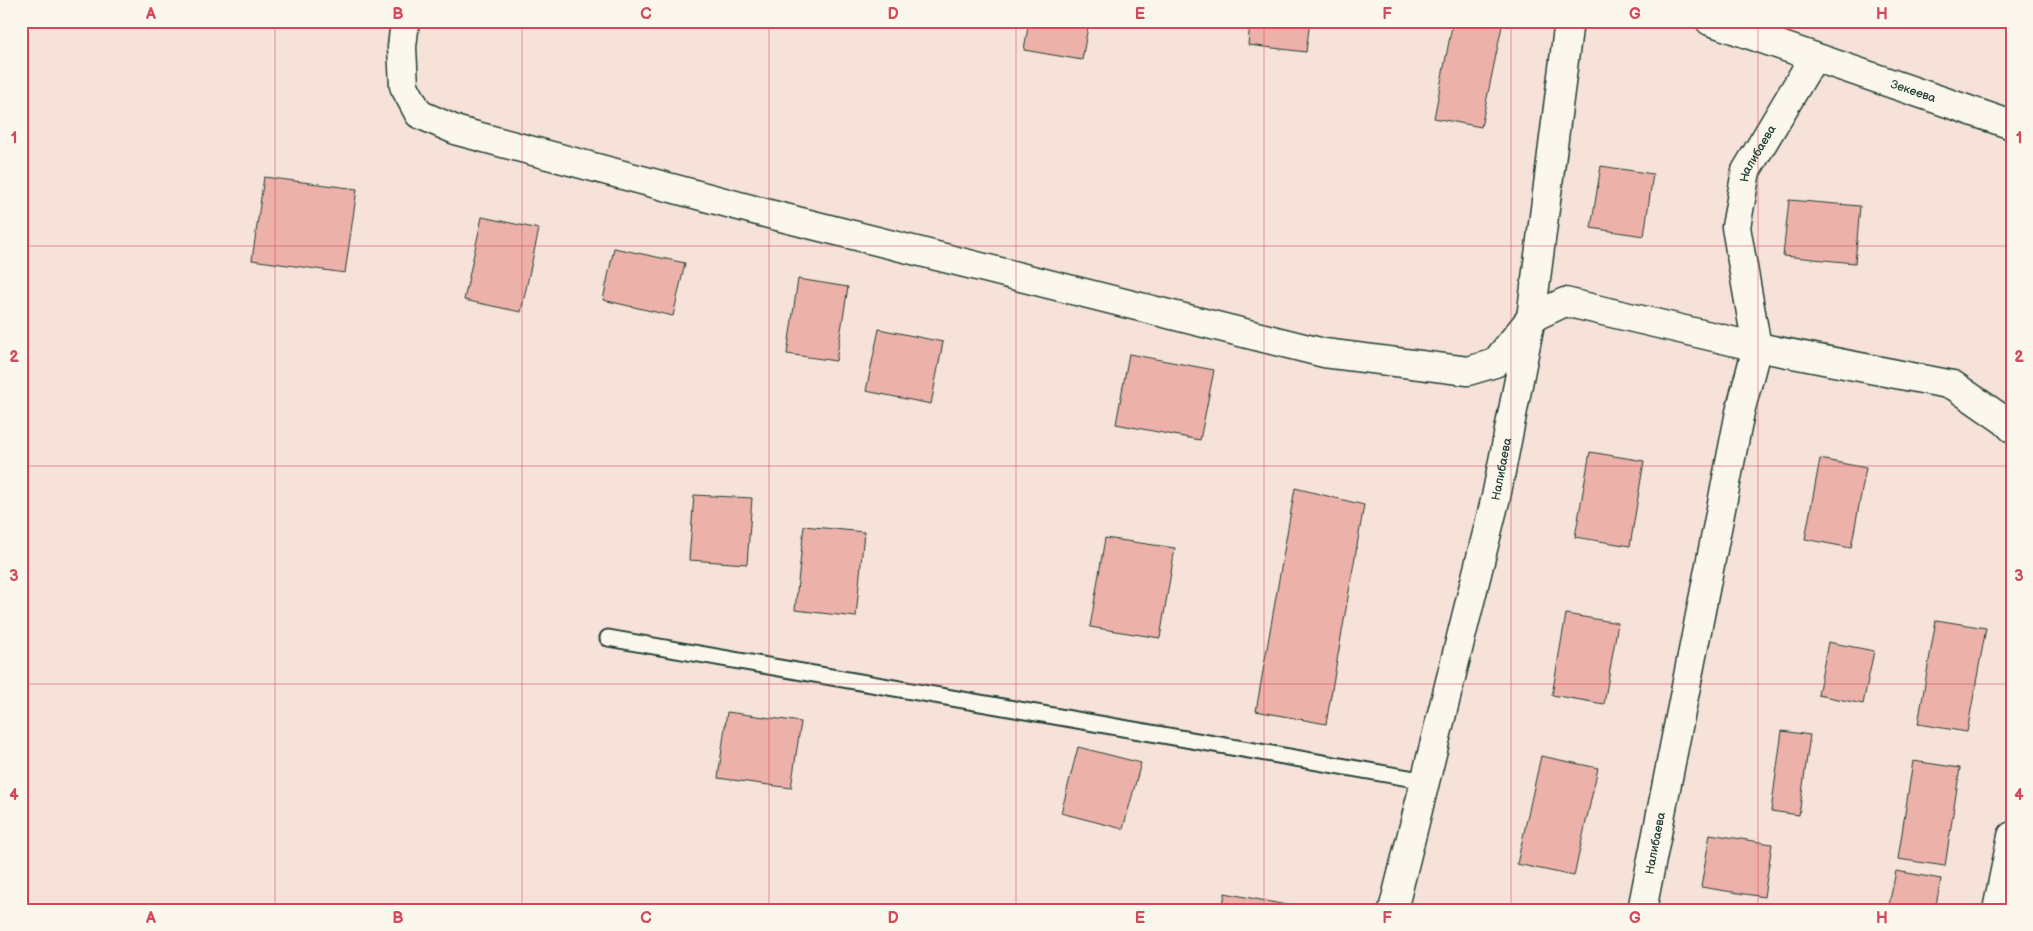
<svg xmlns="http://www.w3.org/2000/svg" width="2033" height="931" font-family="'Balsamiq Sans',sans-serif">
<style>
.building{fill:#ecb2a9;stroke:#1f3d34}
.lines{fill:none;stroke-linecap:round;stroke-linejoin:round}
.lane-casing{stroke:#1f3d34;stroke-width:19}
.street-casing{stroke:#1f3d34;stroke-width:31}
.lane{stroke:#fbf7ec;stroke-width:15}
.street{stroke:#fbf7ec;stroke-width:28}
.grid{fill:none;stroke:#d1495b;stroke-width:1;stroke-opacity:0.55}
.labels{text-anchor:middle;stroke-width:4.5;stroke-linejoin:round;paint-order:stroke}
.street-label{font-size:12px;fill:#1f3d34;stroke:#fbf7ec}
.neatline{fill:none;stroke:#d1495b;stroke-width:2}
.grid-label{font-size:16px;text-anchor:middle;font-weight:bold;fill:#d1495b}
</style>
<rect width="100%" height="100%" fill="#f6e2d8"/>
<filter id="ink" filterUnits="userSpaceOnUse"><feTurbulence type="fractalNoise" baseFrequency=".02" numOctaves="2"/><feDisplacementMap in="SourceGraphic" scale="10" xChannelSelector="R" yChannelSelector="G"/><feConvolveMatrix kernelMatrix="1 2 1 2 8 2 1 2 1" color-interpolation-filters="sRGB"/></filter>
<g filter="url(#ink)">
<g class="building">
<path d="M1029,21H1089L1082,60L1024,50Z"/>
<path d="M1250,21H1310L1306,52L1248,45Z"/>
<path d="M1453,21H1476L1502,26L1481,127L1434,118Z"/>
<path d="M1601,166L1653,174L1644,236L1591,228Z"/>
<path d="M264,177L357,189L345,273L252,260Z"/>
<path d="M1789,200L1860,206L1855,263L1783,256Z"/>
<path d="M482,217L539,229L521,312L464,300Z"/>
<path d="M614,248L685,263L673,316L603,300Z"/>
<path d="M798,279L848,287L836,361L787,354Z"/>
<path d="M879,329L943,342L931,404L866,391Z"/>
<path d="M1129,354L1214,370L1200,440L1116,424Z"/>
<path d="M1590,452L1644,461L1630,546L1575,537Z"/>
<path d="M1820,459L1866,468L1851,548L1805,539Z"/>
<path d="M1295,488L1364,505L1326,724L1256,711Z"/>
<path d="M694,495L752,498L747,564L689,560Z"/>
<path d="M804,526L864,532L856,617L795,610Z"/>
<path d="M1105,538L1175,548L1160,638L1090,627Z"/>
<path d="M1566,614L1618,623L1604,704L1552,695Z"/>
<path d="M1936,620L1986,628L1967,732L1918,724Z"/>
<path d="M1828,642L1874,651L1863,704L1818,695Z"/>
<path d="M727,712L801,722L791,788L718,778Z"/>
<path d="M1782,731L1810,735L1799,815L1771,811Z"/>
<path d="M1078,747L1141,763L1123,829L1061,813Z"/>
<path d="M1541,756L1598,768L1574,876L1517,864Z"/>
<path d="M1913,761L1960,768L1945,866L1898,859Z"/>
<path d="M1710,834L1772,844L1764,897L1701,887Z"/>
<path d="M1896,871L1941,879L1935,910H1888Z"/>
<path d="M1225,893L1312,910H1222Z"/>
</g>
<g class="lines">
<g class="lane-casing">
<path id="lane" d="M608,638L1426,781"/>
</g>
<g class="street-casing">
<g id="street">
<path d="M405,21L402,47L404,86L419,114L458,131L769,214L1324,353L1468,371L1495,363L1531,318L1565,302L1757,347L1953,385L2005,421L2012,428"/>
<path id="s1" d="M1710,21L2012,125"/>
<path id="s2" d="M1393,910L1496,497L1531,318L1569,21"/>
<path id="s3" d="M1642,910L1740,412L1757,347L1736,227L1746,171L1814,57"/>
<path d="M1997,910L2012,836"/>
</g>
</g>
<use href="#lane" class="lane"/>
<use href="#street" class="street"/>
</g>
</g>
<path class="grid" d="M275,21V910M522,21V910M769,21V910M1016,21V910M1264,21V910M1511,21V910M1758,21V910M21,246H2012M21,466H2012M21,684H2012"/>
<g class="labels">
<g class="street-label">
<text dy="4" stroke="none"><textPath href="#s1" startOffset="215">Зекеева</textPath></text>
<text dy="4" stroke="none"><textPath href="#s3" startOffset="774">Налибаева</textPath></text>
<text dy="4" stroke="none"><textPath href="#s2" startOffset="454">Налибаева</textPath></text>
<text dy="4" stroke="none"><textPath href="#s3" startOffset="68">Налибаева</textPath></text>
</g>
</g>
<rect width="2033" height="931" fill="none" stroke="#fbf7ec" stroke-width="55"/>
<rect x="28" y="28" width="1978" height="876" class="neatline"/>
<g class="grid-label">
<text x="151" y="19">A</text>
<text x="398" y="19">B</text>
<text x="646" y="19">C</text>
<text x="893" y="19">D</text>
<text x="1140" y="19">E</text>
<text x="1387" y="19">F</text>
<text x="1635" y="19">G</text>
<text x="1882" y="19">H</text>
<text x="14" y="143">1</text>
<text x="2019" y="143">1</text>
<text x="14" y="362">2</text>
<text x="2019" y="362">2</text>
<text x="14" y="581">3</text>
<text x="2019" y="581">3</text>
<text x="14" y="800">4</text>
<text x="2019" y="800">4</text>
<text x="151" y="923">A</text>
<text x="398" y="923">B</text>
<text x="646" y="923">C</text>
<text x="893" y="923">D</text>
<text x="1140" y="923">E</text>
<text x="1387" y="923">F</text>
<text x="1635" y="923">G</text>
<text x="1882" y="923">H</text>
</g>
</svg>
